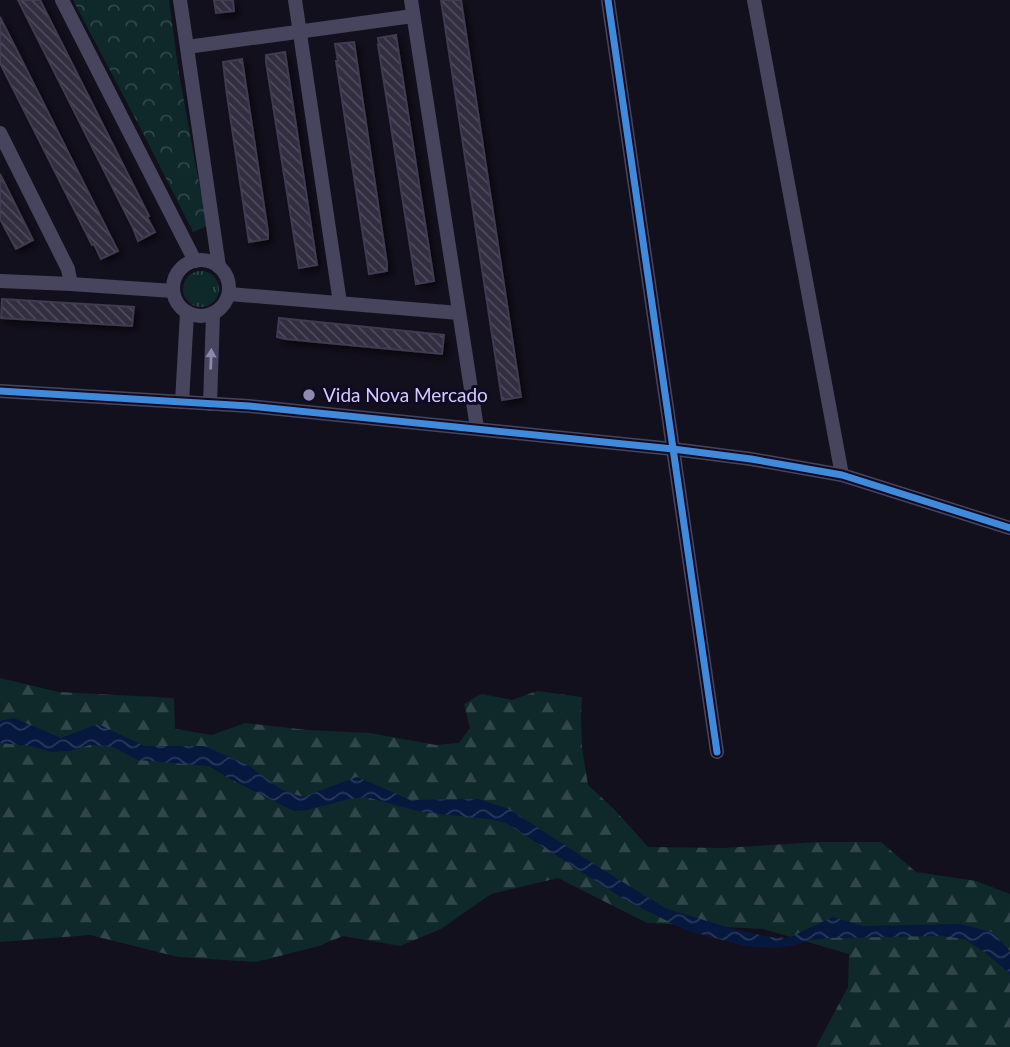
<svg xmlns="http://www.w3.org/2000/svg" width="1010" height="1047" font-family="Lato,sans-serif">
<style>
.grass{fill:url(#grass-tufts)}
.forest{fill:url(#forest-firs)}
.park{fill:url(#park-crowns)}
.water{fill:url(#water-waves)}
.building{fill:url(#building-back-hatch);stroke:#3f3a51;stroke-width:2;filter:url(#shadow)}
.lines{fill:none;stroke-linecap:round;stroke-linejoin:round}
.street{stroke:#47455e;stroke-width:14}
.cycleway-casing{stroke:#100b22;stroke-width:11}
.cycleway{stroke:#408adc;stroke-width:7}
.oneway{fill:#8e88ae}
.poi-dot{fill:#908ab0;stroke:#100b22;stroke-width:2.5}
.labels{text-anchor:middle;stroke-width:6;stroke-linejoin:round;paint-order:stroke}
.poi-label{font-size:19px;fill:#d4ccff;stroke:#100b22;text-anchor:start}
</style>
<defs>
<pattern id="grass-tufts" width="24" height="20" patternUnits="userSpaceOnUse" patternTransform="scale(1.75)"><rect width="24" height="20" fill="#0f282a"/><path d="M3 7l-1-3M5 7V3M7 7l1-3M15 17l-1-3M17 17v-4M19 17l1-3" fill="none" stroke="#31464a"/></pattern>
<pattern id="forest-firs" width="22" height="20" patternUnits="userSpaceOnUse" patternTransform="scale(1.75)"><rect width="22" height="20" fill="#0f282a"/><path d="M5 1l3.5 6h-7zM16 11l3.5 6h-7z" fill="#31464a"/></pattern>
<pattern id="park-crowns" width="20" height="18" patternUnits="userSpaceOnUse" patternTransform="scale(1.75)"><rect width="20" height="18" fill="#0f282a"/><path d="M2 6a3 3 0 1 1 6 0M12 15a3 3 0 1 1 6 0" fill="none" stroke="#31464a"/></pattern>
<pattern id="water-waves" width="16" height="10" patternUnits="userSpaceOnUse" patternTransform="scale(1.75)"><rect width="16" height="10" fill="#06183e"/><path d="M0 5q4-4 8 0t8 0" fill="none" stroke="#29385b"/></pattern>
<pattern id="building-back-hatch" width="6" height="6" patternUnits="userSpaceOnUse" patternTransform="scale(1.75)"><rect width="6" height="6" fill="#312e3f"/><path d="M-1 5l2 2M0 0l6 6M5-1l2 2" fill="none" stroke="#4e4b5c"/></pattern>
<filter id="shadow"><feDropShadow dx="4" dy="4" stdDeviation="3.5" flood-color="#0009"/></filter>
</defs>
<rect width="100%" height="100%" fill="#13101d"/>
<circle class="grass" cx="201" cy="289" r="18"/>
<path class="forest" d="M0,678L59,692L174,698L175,729L212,735L245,723L308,730L370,733L436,745L459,743L470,728L464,704L481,694L512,700L537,691L582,697L581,716L582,748L588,785L614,809L648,847L723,848L819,842H881L916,872L976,881L1010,894V1047H816L848,987L849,954L763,929L647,923L558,878L491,894L441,929L400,946L343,936L319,946L256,962L178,957L90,935L0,942Z"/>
<path class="park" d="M73,0H169L179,74L207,226L193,232L145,137Z"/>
<path class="water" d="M14,718L61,738L98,724L144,746H204L248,765L282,790L303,797L357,777L411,800L478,799L509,809L600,868L665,908L736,930L770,937L788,938L833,917L863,926L960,924L992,932L1010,951V974L987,954L965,939L941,936L829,938L811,940L794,945L777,948L745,946L685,930L622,898L506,823L489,819L421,812L366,797L349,799L307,810L294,811L232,780L209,766L138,760L113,747L90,745L70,751L52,752L31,746L0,743V721Z"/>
<g class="building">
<path d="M18,0H40L149,216L147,217L155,232L138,241L133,228Z"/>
<path d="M214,0H233L234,11L216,13Z"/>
<path d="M441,0H461L521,397L502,400Z"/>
<path d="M0,17L118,251L101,259L94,244L92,245L0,63Z"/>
<path d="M396,35L434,281L416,284L378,45H379L378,38Z"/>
<path d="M354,42L387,264V271L369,274L336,61H338L335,44Z"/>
<path d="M285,52L317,265L299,268L266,62V55Z"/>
<path d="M242,59L268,232V239L249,242L227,95L223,62Z"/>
<path d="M0,174L33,240L16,249L0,219Z"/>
<path d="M2,299L134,307L132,326L1,318Z"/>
<path d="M279,318L444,335L442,354L285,339L277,337Z"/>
</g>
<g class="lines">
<g class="street">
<path d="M62,0L195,261"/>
<path d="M180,0L219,267"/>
<path d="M295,0L340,303"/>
<path d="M411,0L477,428"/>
<path d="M608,0L717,752"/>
<path d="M754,0L842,475"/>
<path d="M187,47L413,16"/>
<path d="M0,133L68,269L71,284"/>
<circle cx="201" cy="288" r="28"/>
<path d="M0,281L71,284L173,291"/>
<path d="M229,294L459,313"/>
<path d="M0,391L249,406L673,449L751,459L842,475L1010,528"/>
<path d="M182,402L187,313"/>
<path d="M210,404L213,314"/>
</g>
<g class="cycleway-casing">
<g id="cycleway">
<path d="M608,0L717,752"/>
<path d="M0,391L249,406L673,449L751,459L842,475L1010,528"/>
</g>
</g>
<use href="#cycleway" class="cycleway"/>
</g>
<defs><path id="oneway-solid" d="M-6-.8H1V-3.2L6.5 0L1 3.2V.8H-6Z" transform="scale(1.75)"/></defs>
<use class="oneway" href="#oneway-solid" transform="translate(211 359) rotate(-88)"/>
<circle class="poi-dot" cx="309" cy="395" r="7"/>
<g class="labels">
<g class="poi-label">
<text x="323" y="402">Vida Nova Mercado</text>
</g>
</g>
</svg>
